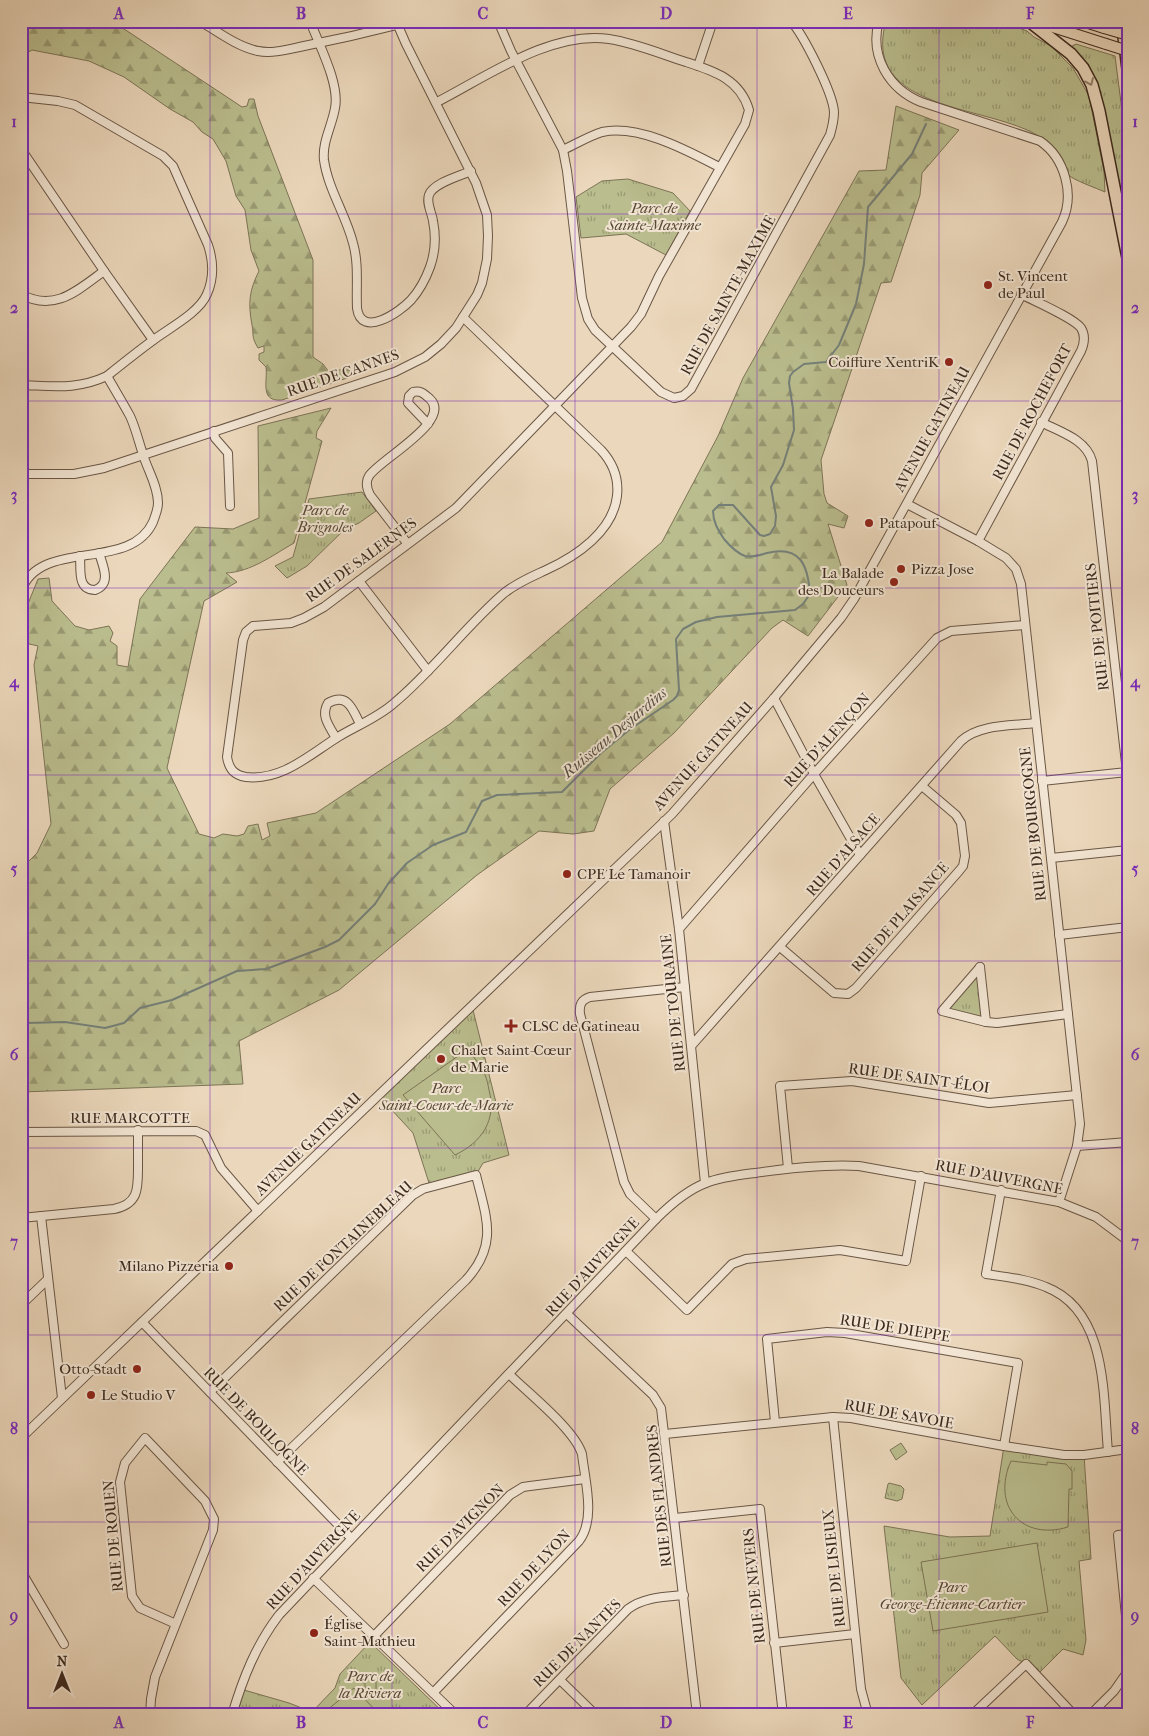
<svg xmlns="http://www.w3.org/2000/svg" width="1149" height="1736" font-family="'IM FELL French Canon',serif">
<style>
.grass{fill:url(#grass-tufts);stroke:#7c7456}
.forest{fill:url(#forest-firs);stroke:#7c7456}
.pitch{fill:#babd8e;stroke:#7c7456}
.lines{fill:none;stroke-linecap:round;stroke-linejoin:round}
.stream{stroke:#758079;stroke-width:2}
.minor-casing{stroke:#695645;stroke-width:10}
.major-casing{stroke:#3e2b1e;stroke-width:12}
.highway-casing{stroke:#3e2b1e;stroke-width:14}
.minor{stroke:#f2e5d3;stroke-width:8}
.major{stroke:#ebd7bb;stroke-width:10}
.highway{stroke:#ebd7bb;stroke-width:11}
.major-bridge-casing{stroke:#3e2b1e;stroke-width:12;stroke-linecap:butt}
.major-bridge{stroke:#ebd7bb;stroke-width:10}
.oneway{stroke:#94816c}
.grid{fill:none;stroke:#7b2cbf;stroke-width:1;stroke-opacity:0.55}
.poi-dot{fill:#8f2418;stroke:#f2e5d3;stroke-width:2}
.labels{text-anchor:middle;stroke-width:4;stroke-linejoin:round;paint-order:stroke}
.park-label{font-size:15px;font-style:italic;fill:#574834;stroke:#f2e5d3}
.poi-label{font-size:15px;fill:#3e2b1e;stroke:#f2e5d3;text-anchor:start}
.street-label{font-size:15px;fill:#3e2b1e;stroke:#f2e5d3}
.water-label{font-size:16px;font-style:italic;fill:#554e44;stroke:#f2e5d3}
.neatline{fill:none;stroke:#7b2cbf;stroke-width:2}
.grid-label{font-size:16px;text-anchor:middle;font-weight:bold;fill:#7b2cbf}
</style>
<defs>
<pattern id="grass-tufts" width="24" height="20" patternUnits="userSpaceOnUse" patternTransform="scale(1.25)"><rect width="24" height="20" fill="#babd8e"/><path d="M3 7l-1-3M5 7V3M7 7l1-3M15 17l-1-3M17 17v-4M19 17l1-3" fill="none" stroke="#999a73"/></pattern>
<pattern id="forest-firs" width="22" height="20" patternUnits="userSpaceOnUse" patternTransform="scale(1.25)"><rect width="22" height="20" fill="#babd8e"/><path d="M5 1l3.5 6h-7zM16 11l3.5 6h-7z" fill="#999a73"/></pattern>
</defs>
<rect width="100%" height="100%" fill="#ebd7bb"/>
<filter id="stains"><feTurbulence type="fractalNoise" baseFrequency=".004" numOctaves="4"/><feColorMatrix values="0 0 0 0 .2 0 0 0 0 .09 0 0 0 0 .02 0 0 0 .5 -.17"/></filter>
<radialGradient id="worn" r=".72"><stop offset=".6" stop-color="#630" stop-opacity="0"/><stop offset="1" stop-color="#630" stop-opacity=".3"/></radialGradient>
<g class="grass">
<path d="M886,21H1000L1027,31L1034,37L1051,46L1073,68L1089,96L1104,171L1105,192C1096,188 1073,180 1067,174C1056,164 1052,145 1040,137C990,104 860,113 886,21Z"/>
<path d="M1076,44L1115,56L1128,157V239L1099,95L1070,47Z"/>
<path d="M628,179L673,193L690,211L666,255L626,234L581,238L576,197L602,181Z"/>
<path d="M362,492L376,511L359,523L345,529L307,566L287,578L275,566L293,557L309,499Z"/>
<path d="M980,967L986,1022L942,1011Z"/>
<path d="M472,1006L509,1155L483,1163L476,1175L430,1186L413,1133L378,1095Z"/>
<path d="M901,1443L907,1452L896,1460L890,1450Z"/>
<path d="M1004,1446L1084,1455L1091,1559L1079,1561L1086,1640L1083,1655L1063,1649L1037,1675L1026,1664L1017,1659L995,1636L922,1705L901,1678L884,1526L950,1537L990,1536Z"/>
<path d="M889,1483L901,1486L904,1489L902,1499L897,1501L885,1498L888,1484Z"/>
<path d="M370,1642L446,1715H237L244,1690L289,1703L312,1712L335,1688L340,1674Z"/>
</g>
<g class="forest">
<path d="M21,21H112L242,107L247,106L249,99H254L258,116L313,260V357L323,364L329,372L350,368V377L282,400C259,402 268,381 266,367L259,360V354L264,352V346L258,348C251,336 254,336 252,325C248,303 249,291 259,271L251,250L245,210L236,196L226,161L213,139L202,132L193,122L170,109L124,77L89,61L32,50L25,54H21Z"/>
<path d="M896,106L959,130L922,173L920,195L891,282L881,283L821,460L824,494L827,503L848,516L844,528L828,524L847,585L808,636L783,620L772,628L674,733L610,789L594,831L573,834L539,831L477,875L339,990L239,1041L243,1084L21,1092V864H26L37,853L51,824L34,665L38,646L21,642V621L38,579L49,578L52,601L75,626L89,630L109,626L113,633L110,641L117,646V665L128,667L140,599L195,527L233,529L259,518L258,426L331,408L317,431L316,438L322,441L294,543C273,555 251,572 226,573L237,582L204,601L167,768L199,834L214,838L223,834L237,836L244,834L248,826L258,824L262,840L270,836L267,823L316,813L450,724L662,542L718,436L743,378L859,171L886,170Z"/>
</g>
<g class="pitch">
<path d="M468,1049C473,1057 481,1065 485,1075C487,1079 488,1085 489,1090C497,1120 482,1142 455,1155L403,1095Z"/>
<path d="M1011,1461L1047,1465V1462L1066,1464L1072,1471V1489H1069L1068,1527C1022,1541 991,1506 1011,1461Z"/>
<path d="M1037,1543L1048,1612L933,1631L921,1562Z"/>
<rect x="365" y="1677" width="11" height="16"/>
<path d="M354,1688L380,1715H321Z"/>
</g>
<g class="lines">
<path class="stream" d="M21,1025L26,1023L65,1022L105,1028L124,1023L140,1008L172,1000L237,971L266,969L325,947L339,940L375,904L388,884L407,863L433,845L466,832L482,801L497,795L562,792L601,753L629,730L673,700L677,696L679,690L676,639L683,629L696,622L717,617L795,610L803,604L810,594C808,566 801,545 767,553C760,555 751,558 745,556C737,553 729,545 724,539C718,530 713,522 713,511L719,505H733L760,535L764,536L770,534L775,526L776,516L771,487L783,465L794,430L793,409L789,383L790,376L793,372L804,364L826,362L839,345L856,304L864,264L868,207L912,154L926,124"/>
<g class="minor-casing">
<g id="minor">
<path d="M200,21C218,32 238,47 258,51C273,54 289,49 304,46C335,40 366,33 397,25"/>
<path d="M310,21C319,45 340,84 335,108C332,126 322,142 324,160C328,189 346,215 353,243C359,264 356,286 357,308C361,339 400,312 411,300C419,291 426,278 430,267C435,253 436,236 433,221C432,213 426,203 429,195C433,183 460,176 471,171"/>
<path d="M498,21L511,51L563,150L567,171L582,298L588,319L595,330L661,392L674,398L683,396L691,389L830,135C832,128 834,120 834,112C833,93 804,36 791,21"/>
<path d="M698,66L713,21"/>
<path d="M21,97L58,101L75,105L163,156L173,166L208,245C213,260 214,278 207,294C199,313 169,328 152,341C137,352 122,364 107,376C77,390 54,386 21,385"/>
<path d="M437,102C486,77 552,30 609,39C635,43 661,54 686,62C714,71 740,79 749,110L745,124L659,276L641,314L631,327L456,508L324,607L304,618L291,623L253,626L246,632L243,640L227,757C229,769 234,775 246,777C282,781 309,755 338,737C356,726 377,718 393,704C433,671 464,628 503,594C516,583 531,577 546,570C577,556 613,531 617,496C619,478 613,463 601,450L468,322L463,317"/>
<path d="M21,149L104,271L153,340"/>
<path d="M563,150C576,144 589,136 602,132C639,124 688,151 719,167"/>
<path d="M21,294C54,313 78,290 104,271"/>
<path d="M1041,422C1060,432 1086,439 1092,461L1127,772L1042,781"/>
<path d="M214,431L215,438L228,453L230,506"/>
<path d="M21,474H74L104,468L395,372L425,357L441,344L456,328L477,295L482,283L487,259L488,236L487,215L476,183L406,44L396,21"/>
<path d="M907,504L978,541L1006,558L1016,569L1021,584L1080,1124L1077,1146L1059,1202"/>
<path d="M978,541L1081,351C1084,344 1086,336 1081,328C1074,318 1034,301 1021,294"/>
<path d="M407,543L370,495C367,489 365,482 369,476C379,460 453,421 430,399C424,394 421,390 413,392L409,396L408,403L428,424"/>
<path d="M80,556C81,570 77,590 95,590C112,584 103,566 99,553"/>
<path d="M359,581L428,671"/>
<path d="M21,591C40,537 130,573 153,522C155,516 158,510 158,503C158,489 151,476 146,463C140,448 137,431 130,416C123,403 115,390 107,376"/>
<path d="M774,698L814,774L860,855"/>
<path d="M336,738C330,727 320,716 328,703C348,692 353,710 360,724"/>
<path d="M664,821L679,929L705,1183"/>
<path d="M1051,858L1128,850"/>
<path d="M679,929L814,774L937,638L951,631L1025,625"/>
<path d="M1059,935L1128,927"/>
<path d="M780,947L834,993L848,994L856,988L959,871L963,866L965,856L961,823L956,815L922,786"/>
<path d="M980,967L942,1011L986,1022L997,1023L1068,1014"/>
<path d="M980,967L986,1022"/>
<path d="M692,1045L961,741C979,724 1012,726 1036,723"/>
<path d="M21,1132L196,1131L205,1135L221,1168L258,1211"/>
<path d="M1077,1146L1128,1142"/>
<path d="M788,1168L780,1086L852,1081L989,1103L1077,1095"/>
<path d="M1001,1190L986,1274C1006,1277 1027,1279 1046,1287C1108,1311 1103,1396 1108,1452"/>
<path d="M41,1216L62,1398"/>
<path d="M21,1218L114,1209C139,1204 138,1188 138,1166C138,1154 138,1142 138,1130"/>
<path d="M656,1219L630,1194L624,1182L580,1014C579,1005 581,1000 590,997L685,987"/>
<path d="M626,1251L687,1310L732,1264L746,1259L840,1250L906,1261L921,1176"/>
<path d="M21,1305L47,1280"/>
<path d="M567,1314L653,1395L661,1408L697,1715"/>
<path d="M142,1322L351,1538"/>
<path d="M210,1392L413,1195L423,1189L476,1175C486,1217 499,1244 466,1280L277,1462"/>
<path d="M833,1417L861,1689L868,1715"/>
<path d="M775,1422L767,1339L827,1332L845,1333L1018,1363L1004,1446"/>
<path d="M665,1434L833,1417L851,1418L1004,1446L1064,1455H1084L1128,1449"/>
<path d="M21,1438L672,814L774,698L841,618L854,599L1062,222C1075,195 1065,158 1040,141L921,102C889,89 869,56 879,21"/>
<path d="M675,1518L760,1509L783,1715"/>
<path d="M1128,1534L1118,1535L1128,1636"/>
<path d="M21,1571L64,1644"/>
<path d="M313,1578L456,1715"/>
<path d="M374,1636L510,1495L523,1487L530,1486L585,1479"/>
<path d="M774,1643L855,1634"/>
<path d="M560,1680L596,1715"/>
<path d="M433,1693L579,1541C596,1519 585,1481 582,1454C574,1429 529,1394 509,1374"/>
<path d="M150,1715L151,1699L155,1677L213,1530L214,1519L205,1501L145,1438L125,1463L120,1482L132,1596L140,1608L176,1624"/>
<path d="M232,1715C243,1678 256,1645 279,1615L656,1219C670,1205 687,1190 706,1183C721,1177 739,1175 755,1173C790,1168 824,1164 859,1166L1059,1202L1096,1217L1128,1241"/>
<path d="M525,1715L628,1609C644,1597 664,1597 684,1595"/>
<path d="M972,1715L1026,1664L1074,1715"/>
<path d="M1090,1715L1114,1691L1128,1671"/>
</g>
</g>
<g class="major-casing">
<g id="major">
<path d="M1034,21L1106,44"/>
<path d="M1082,21L1104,28"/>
</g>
</g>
<g class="highway-casing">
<g id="highway">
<path d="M1029,21L1071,54L1083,68L1092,85L1099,111L1128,258"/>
<path d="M1122,21L1128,69"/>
</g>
</g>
<use href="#minor" class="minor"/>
<use href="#major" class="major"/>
<use href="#highway" class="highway"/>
<g class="major-bridge-casing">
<g id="major-bridge">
<path d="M1104,28L1128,35"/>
<path d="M1106,44L1128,51"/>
</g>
</g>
<use href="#major-bridge" class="major-bridge"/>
</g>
<defs><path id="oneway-chevron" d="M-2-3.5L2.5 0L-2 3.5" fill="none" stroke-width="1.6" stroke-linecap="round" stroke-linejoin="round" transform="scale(1.25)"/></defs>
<use class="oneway" href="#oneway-chevron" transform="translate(1090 82) rotate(66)"/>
<path class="grid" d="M210,21V1715M392,21V1715M575,21V1715M757,21V1715M939,21V1715M21,214H1128M21,401H1128M21,588H1128M21,775H1128M21,961H1128M21,1148H1128M21,1335H1128M21,1522H1128"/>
<g class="poi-dot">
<circle cx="988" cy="285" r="5"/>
<circle cx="949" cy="362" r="5"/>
<circle cx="869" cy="523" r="5"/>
<circle cx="901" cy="569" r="5"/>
<circle cx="894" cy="582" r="5"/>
<circle cx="567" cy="874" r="5"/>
<path d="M508.5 1018.5h5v5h5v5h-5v5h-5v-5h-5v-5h5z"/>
<circle cx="441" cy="1059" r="5"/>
<circle cx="229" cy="1266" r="5"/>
<circle cx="137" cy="1369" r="5"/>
<circle cx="91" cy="1395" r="5"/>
<circle cx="314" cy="1633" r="5"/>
</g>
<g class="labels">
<g class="park-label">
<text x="654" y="213">Parc de<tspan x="654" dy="17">Sainte-Maxime</tspan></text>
<text x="325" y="515">Parc de<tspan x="325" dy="17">Brignoles</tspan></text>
<text x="446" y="1093">Parc<tspan x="446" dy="17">Saint-Coeur-de-Marie</tspan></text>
<text x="952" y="1592">Parc<tspan x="952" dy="17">George-Étienne-Cartier</tspan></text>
<text x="370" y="1681">Parc de<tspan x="370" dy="17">la Riviera</tspan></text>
</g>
<g class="poi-label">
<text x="998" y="281">St. Vincent<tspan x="998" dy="17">de Paul</tspan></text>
<text x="939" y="367" text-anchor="end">Coiffure XentriK</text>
<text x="879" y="528">Patapouf</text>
<text x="911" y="574">Pizza Jose</text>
<text x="884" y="578" text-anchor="end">La Balade<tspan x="884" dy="17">des Douceurs</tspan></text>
<text x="577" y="879">CPE Le Tamanoir</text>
<text x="522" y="1031">CLSC de Gatineau</text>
<text x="451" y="1055">Chalet Saint-Cœur<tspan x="451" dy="17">de Marie</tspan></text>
<text x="219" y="1271" text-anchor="end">Milano Pizzeria</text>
<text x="127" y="1374" text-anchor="end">Otto-Stadt</text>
<text x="101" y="1400">Le Studio V</text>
<text x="324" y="1629">Église<tspan x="324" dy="17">Saint-Mathieu</tspan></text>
</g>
<g class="street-label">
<text transform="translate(728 295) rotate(-61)" y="5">RUE DE SAINTE-MAXIME</text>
<text transform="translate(343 373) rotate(-19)" y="5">RUE DE CANNES</text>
<text transform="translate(1032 412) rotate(-62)" y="5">RUE DE ROCHEFORT</text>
<text transform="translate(932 429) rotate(-61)" y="5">AVENUE GATINEAU</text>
<text transform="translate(361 560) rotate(-36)" y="5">RUE DE SALERNES</text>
<text transform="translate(1097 627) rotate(-96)" y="5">RUE DE POITIERS</text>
<text transform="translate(827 740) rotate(-48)" y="5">RUE D'ALENÇON</text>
<text transform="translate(703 756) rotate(-48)" y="5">AVENUE GATINEAU</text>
<text transform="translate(1033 824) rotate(-96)" y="5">RUE DE BOURGOGNE</text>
<text transform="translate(843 855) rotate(-49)" y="5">RUE D'ALSACE</text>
<text transform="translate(900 917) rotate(-49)" y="5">RUE DE PLAISANCE</text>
<text transform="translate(673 1003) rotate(-96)" y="5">RUE DE TOURAINE</text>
<text transform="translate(919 1078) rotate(8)" y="5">RUE DE SAINT-ÉLOI</text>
<text x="130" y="1123">RUE MARCOTTE</text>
<text transform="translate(308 1144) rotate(-44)" y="5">AVENUE GATINEAU</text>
<text transform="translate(999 1177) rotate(11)" y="5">RUE D'AUVERGNE</text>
<text transform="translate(343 1246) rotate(-43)" y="5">RUE DE FONTAINEBLEAU</text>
<text transform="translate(592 1267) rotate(-47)" y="5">RUE D'AUVERGNE</text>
<text transform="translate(895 1328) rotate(9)" y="5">RUE DE DIEPPE</text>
<text transform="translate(899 1414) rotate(10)" y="5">RUE DE SAVOIE</text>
<text transform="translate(256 1421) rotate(46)" y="5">RUE DE BOULOGNE</text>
<text transform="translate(659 1496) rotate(-96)" y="5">RUE DES FLANDRES</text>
<text transform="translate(460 1528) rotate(-45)" y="5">RUE D'AVIGNON</text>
<text transform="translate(113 1536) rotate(-95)" y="5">RUE DE ROUEN</text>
<text transform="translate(313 1560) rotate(-47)" y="5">RUE D'AUVERGNE</text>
<text transform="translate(534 1568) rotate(-47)" y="5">RUE DE LYON</text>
<text transform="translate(834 1568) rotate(-96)" y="5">RUE DE LISIEUX</text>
<text transform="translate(754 1586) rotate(-96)" y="5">RUE DE NEVERS</text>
<text transform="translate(577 1643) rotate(-45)" y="5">RUE DE NANTES</text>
</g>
<g class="water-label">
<text transform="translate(614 732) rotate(-40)" y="6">Ruisseau Desjardins</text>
</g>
</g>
<rect width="1149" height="1736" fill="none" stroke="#ebd7bb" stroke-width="55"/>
<g transform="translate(62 1674)" stroke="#f2e5d3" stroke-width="4" paint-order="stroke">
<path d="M0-4L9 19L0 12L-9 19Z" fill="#3e2b1e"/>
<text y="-8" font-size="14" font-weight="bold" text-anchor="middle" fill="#3e2b1e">N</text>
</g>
<rect x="28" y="28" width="1094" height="1680" class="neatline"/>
<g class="grid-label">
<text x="119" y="19">A</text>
<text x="301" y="19">B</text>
<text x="483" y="19">C</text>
<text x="666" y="19">D</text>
<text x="848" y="19">E</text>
<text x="1030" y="19">F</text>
<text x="14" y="127">1</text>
<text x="1135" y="127">1</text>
<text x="14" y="313">2</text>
<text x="1135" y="313">2</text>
<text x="14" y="500">3</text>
<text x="1135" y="500">3</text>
<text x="14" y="687">4</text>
<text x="1135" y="687">4</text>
<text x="14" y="874">5</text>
<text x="1135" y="874">5</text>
<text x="14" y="1060">6</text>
<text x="1135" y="1060">6</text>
<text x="14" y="1247">7</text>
<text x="1135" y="1247">7</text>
<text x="14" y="1434">8</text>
<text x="1135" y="1434">8</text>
<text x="14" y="1621">9</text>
<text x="1135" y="1621">9</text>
<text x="119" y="1728">A</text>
<text x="301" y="1728">B</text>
<text x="483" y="1728">C</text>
<text x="666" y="1728">D</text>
<text x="848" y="1728">E</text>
<text x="1030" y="1728">F</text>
</g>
<rect width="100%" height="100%" filter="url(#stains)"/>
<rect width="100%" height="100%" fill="url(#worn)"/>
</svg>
